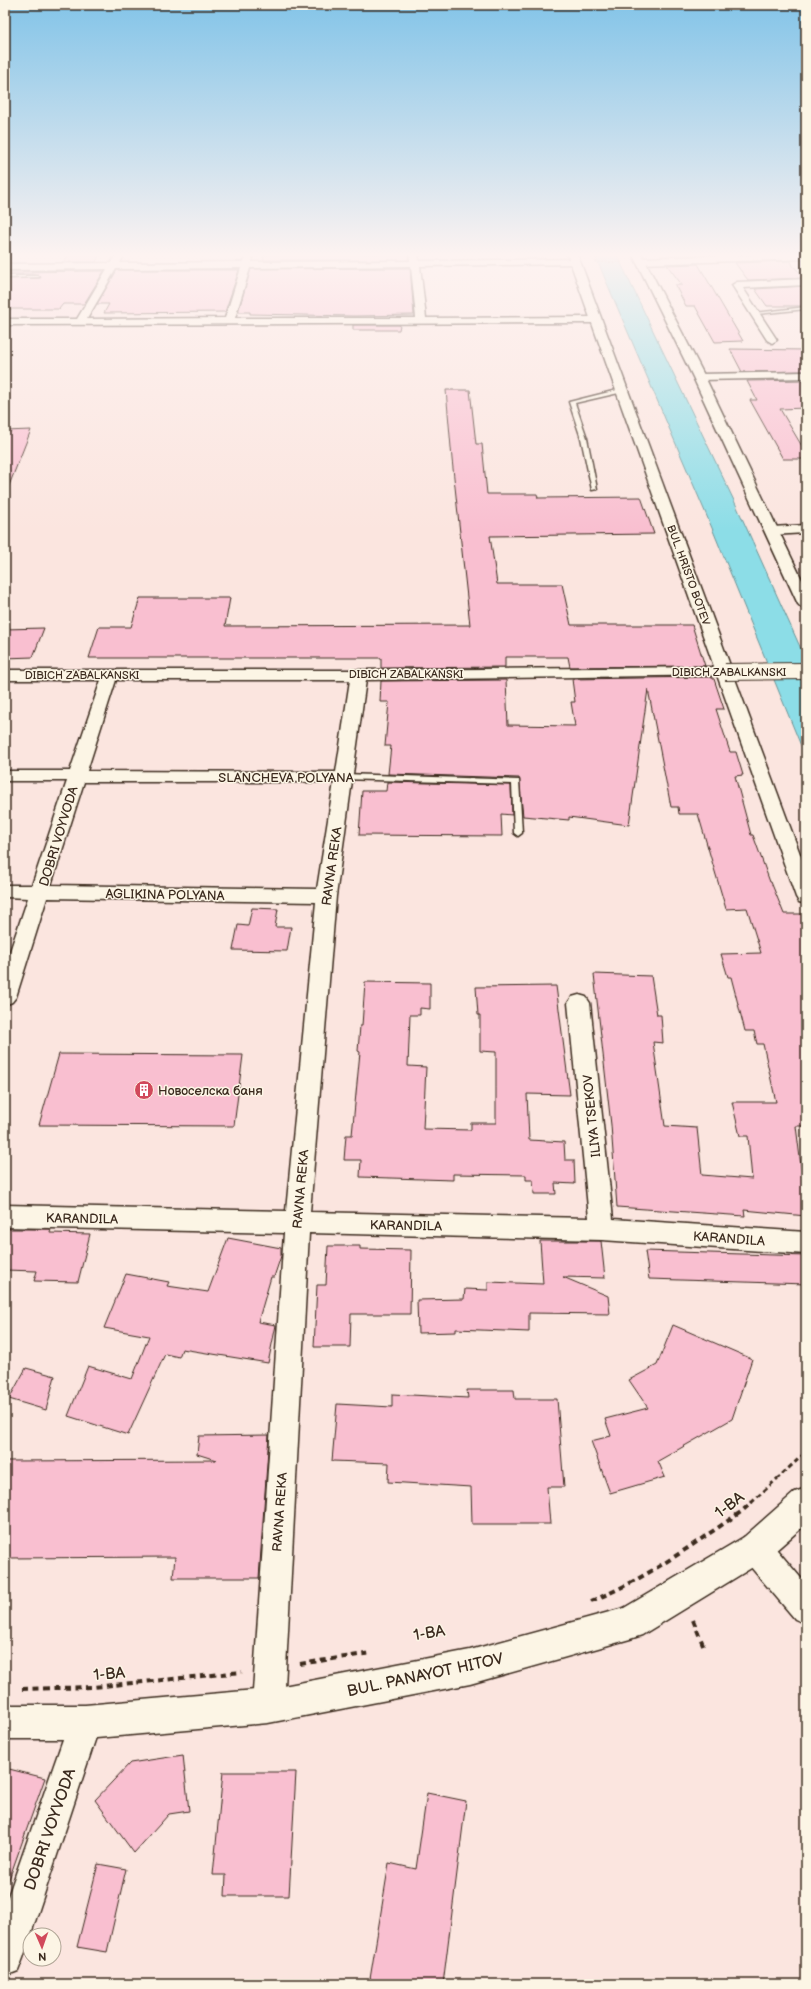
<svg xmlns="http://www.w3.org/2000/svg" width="811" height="1989" font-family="'Balsamiq Sans',sans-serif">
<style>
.built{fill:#fadada}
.water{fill:#8cdde7;stroke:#6c9597}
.building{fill:#f9bfd0;stroke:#3b2a1e}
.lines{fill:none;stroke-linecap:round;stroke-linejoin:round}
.service-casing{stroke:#3b2a1e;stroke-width:3}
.minor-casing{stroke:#3b2a1e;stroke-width:3}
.tertiary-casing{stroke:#3b2a1e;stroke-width:3}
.secondary-casing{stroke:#3b2a1e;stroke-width:3}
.path-far2{stroke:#3b2a1e;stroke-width:1;stroke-dasharray:2 1.5;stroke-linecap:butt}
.path-far1{stroke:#3b2a1e;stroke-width:3;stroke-dasharray:5 3.5;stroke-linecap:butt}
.path{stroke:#3b2a1e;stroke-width:4;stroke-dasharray:6 4.5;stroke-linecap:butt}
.service{fill:#fcf5e5;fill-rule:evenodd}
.minor{fill:#fcf5e5;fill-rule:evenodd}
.tertiary{fill:#fcf5e5;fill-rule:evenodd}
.secondary{fill:#fcf5e5;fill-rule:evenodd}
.minor-bridge-casing{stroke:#3b2a1e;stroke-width:18;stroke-linecap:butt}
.minor-bridge{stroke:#fcf5e5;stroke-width:16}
.labels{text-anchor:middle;stroke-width:3;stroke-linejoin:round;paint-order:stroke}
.far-street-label{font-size:11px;fill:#3b2a1e;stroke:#fcf5e5}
.street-label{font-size:13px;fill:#3b2a1e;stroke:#fcf5e5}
.poi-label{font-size:13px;fill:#3b2a1e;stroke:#fcf5e5;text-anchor:start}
.near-street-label{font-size:16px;fill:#3b2a1e;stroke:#fcf5e5}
</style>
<rect width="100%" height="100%" fill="#fbe5df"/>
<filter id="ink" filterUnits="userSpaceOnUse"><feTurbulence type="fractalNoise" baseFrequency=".025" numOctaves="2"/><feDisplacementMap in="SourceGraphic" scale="8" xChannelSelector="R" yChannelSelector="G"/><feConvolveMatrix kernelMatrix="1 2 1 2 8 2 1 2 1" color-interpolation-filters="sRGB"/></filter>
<g filter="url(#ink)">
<path class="built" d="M5,278H43L40,284L103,283L80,322H5Z"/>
<path class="water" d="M594,253H616L737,507L806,660V758L712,528Z"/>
<g class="building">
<path d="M69,253H100L96,262H64Z"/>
<path d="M268,253H409L408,260H263L264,255H267Z"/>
<path d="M791,261L793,266L806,278L748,280L735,263Z"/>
<path d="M698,264L743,341L715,342L695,306H686L675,285H682L667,265Z"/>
<path d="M410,268L414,315L354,316L250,314V312H238L251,269Z"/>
<path d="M117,270H239L225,312L104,313L109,304H97Z"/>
<path d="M5,271V272L104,271L84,304H63L59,309H5V279L40,278L41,277L38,274H5Z"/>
<path d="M806,286V306H767L755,289Z"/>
<path d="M353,325H400L399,330H353Z"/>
<path d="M730,349L806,350V371L742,372Z"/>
<path d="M806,380V408L780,409L806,453V459H783L750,400H757L747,381Z"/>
<path d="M446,390H470L476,444H482L487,494H537L538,498L641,497L654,534L490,536L497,584H562L571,625H692L705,666L570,667L568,657H505V667L381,668V658H89L99,627H131L140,598H230L225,626L470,625L452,459Z"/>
<path d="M31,430L6,493H5V431Z"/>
<path d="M44,628L33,657L5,658V629Z"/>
<path d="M710,677L714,679L724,709H716L730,752H736L743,775L735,776L751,835H753L770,882H771L784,914H806V1126H796L803,1182H806V1216L744,1210L745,1216L617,1207L611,1125L594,974L651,976L657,1015H661L663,1043L653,1042L665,1126L697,1128L702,1175L752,1179L748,1136H740L732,1102H776L763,1044H757L754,1031H745L731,977H728L721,954L761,953L747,908L726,909L698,814H679L678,807H671L648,689L629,825L569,817V820L523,816L519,778L388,774L391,746H385L389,702H380L381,681L506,680L508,725L575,726L571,702H575L572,679Z"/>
<path d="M387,782L511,785L512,815L501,814L502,836L359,835L362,791H386Z"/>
<path d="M252,908L278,909L275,927H291L287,951L233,950L238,925L248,926Z"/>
<path d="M365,982L430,983V1009L420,1008V1015H410L408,1066L426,1067L423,1129L471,1130V1123H496V1052L480,1051V1015H478L476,987L556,986L570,1095L527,1094L529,1140L564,1142L565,1160H574L575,1184L555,1183L556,1194H534L533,1180H526V1175L453,1174V1180L360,1177L361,1160H344L346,1135H352L360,1052L358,1051L360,1026H362Z"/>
<path d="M59,1054L243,1055L234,1126L39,1125Z"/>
<path d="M7,1229H51L50,1233L90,1234L78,1282L34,1281L37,1271L5,1270V1236Z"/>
<path d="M228,1238L281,1248V1256L274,1277H271L258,1322L276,1325L268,1363L182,1349L179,1357L165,1354L128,1435L68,1416L88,1366L132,1379L149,1336L104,1328L126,1274L169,1282L167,1286L208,1292Z"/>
<path d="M540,1241H601L605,1278L563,1277L608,1296L610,1314L529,1313V1332L456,1329V1332L418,1333L417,1300L464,1299L465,1289L488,1290V1282L543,1284Z"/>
<path d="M328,1246H360V1249L411,1250L410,1314H351L350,1347H314L317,1285H326Z"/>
<path d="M645,1251L806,1256V1284L649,1279Z"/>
<path d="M673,1325L752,1359L732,1419L658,1461L665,1477L610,1493L591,1441L611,1436L605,1419L648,1408L629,1380L657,1365Z"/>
<path d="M26,1368L55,1376L46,1410L9,1399Z"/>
<path d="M467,1390H514L515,1399H557L564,1487H547L550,1524H472L471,1487L388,1482L389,1463L332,1461L337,1404L392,1407V1394L468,1398Z"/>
<path d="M269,1435L259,1578H173L175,1557L5,1558V1461L216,1460L197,1454L199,1436Z"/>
<path d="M183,1755L189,1811L169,1814L134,1853L95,1800L130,1763Z"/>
<path d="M5,1768L45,1778L8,1882H5Z"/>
<path d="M223,1772H296L289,1896H225L226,1875H213Z"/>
<path d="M427,1793L466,1801L443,1984H393L370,1979L389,1863L416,1869Z"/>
<path d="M98,1864L126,1869L107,1952L77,1947Z"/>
</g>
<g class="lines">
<g class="service-casing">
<g id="service">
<path d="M5,276H38L40,277L5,278Z"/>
<path d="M806,307V309L756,314L754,313Z"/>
<path d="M621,389L623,390V392L575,403L587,438L597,489L592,490L581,438L569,402Z"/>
<path d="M344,774L519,780L522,833L518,836L514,833L512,784L341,779V775Z"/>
</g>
</g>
<g class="minor-casing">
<g id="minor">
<path d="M246,253H254L252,262L410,261V253H418L419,261L575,259L578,260V264L420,266L426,318L595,317L600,320L595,323L5,325V319H77L107,269L5,270V264L111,263L116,255L119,254L123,257L120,263L243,262ZM411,266L416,318H235L250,268ZM241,268L225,318L87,319L116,269Z"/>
<path d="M806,253V259L640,264L636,261L640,258Z"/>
<path d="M806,279V285L743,288L777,340L772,343L767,340L732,285L737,282Z"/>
<path d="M806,372V378L699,380L694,377L699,374Z"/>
<path d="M806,525V533L772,535L767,534L765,531L767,528L772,527Z"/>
<path d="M725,667L731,669L733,672L731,675L366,680L336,896L310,1212L589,1218L568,1003L572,997L579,995L586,997L590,1003L613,1219L806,1232V1254L602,1240L309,1233L284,1706L280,1718L268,1722L256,1718L252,1706L284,1233L5,1227V1205L286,1211L316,902L47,898L16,997L12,1002L5,1005V966L28,898L5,897V885H32L67,781H5V771H70L101,680H5V670H359ZM116,680H350L336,772L87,771ZM84,782H334L317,889L51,885Z"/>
<path d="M755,1533L766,1537L806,1584V1624L795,1619L744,1559L740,1548L744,1537Z"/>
<path d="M85,1706L97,1710L101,1722L23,1958L18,1971L5,1976V1905L69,1722L73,1710Z"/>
</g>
</g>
<g class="tertiary-casing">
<path id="tertiary" d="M806,1488V1524L766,1559L642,1635L630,1639L470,1684L268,1723L85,1739H5V1705H85L268,1689L470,1650L624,1608L744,1537L795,1492Z"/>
</g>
<g class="secondary-casing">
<g id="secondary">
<path d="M567,253H577L806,870V904L799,902L796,897Z"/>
<path d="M632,253H641L705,377L806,588V609L801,607L798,604L693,377Z"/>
</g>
</g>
<path class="path-far2" d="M595,262H622"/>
<path class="path-far1" d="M751,1503L806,1452"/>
<g class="path">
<path d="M591,1601C645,1580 693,1544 741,1512L752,1502"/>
<path d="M693,1620L704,1647"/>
<path d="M300,1664L371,1653"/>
<path d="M22,1689L93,1687L242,1672"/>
</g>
<use href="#service" class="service"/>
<use href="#minor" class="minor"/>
<use href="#tertiary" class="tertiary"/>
<use href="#secondary" class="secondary"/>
<g class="minor-bridge-casing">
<path id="minor-bridge" d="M725,672L806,671"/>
</g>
<use href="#minor-bridge" class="minor-bridge"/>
</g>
</g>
<linearGradient id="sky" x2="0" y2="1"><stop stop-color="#83c4e8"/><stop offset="0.48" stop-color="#fdf3f1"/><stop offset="1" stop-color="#fdf3f1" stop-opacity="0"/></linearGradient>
<rect width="811" height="531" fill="url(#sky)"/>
<defs>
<g id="building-disc" transform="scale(1)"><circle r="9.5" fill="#d1495b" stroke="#fcf5e5"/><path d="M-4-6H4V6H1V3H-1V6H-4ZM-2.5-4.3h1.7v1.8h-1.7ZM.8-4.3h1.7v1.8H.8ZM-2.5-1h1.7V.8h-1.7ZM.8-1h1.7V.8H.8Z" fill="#fff"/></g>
</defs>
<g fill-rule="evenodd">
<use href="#building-disc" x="144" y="1090"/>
</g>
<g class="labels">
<g class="far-street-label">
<text transform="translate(689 575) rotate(70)" y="4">BUL. HRISTO BOTEV</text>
<text x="729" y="676">DIBICH ZABALKANSKI</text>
<text x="406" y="678">DIBICH ZABALKANSKI</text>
<text x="82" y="679">DIBICH ZABALKANSKI</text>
</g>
<g class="street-label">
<text x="286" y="782">SLANCHEVA POLYANA</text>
<text transform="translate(58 836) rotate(-73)" y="5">DOBRI VOYVODA</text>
<text transform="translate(331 866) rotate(-82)" y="5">RAVNA REKA</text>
<text transform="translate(165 894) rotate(1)" y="5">AGLIKINA POLYANA</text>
<text transform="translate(591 1116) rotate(-96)" y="5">ILIYA TSEKOV</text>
<text transform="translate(300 1189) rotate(-85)" y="5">RAVNA REKA</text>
<text transform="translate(82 1218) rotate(1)" y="5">KARANDILA</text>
<text transform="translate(406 1225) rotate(1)" y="5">KARANDILA</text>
<text transform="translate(729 1238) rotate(4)" y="5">KARANDILA</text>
<text transform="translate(279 1512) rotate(-86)" y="5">RAVNA REKA</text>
</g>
<g class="poi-label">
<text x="158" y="1095">Новоселска баня</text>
</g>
<g class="near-street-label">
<text transform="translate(729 1504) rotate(-37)" y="6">1-ВА</text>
<text transform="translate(429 1632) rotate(-9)" y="6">1-ВА</text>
<text transform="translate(109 1673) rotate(-5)" y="6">1-ВА</text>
<text transform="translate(425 1674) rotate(-12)" y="6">BUL. PANAYOT HITOV</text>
<text transform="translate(49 1829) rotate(-71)" y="6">DOBRI VOYVODA</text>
</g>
</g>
<rect width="811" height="1989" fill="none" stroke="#fcf5e5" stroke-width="20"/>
<rect x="10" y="10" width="791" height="1969" fill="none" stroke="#3b2a1e" stroke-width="1.5" filter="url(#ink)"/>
<g transform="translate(42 1947) rotate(178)"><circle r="19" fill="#fcf5e5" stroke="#afa495"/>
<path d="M0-3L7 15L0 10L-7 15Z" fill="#d1495b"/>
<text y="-6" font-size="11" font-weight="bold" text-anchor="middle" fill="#3b2a1e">N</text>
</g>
</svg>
